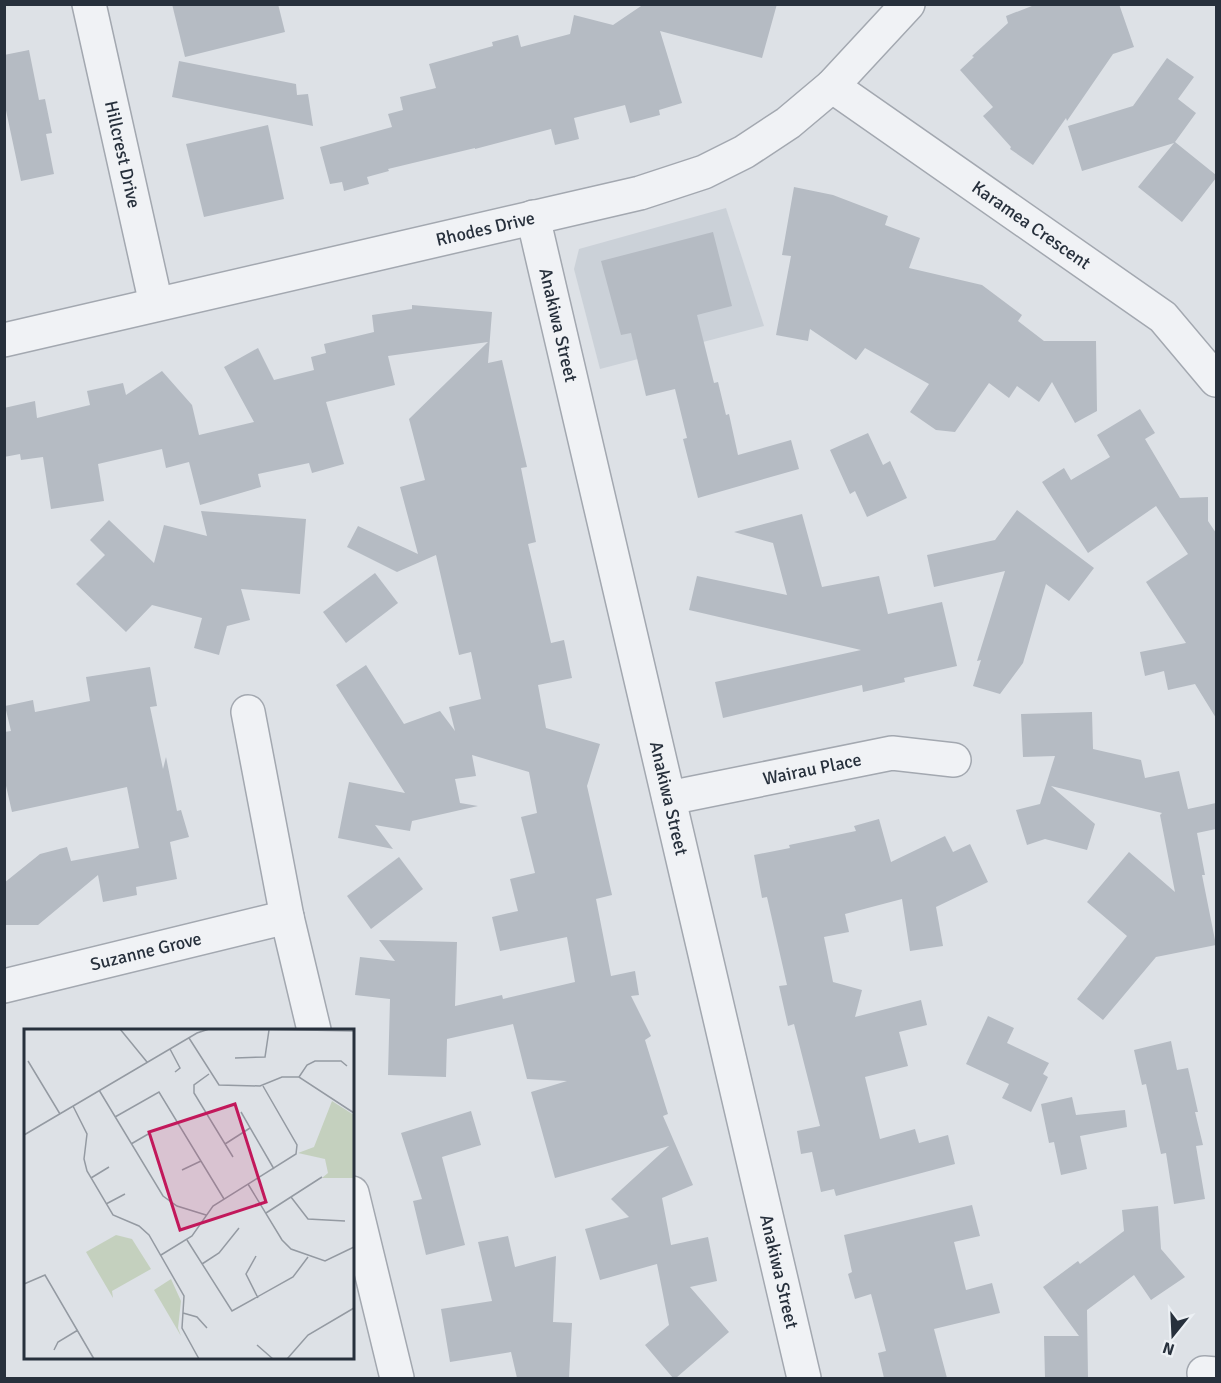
<svg xmlns="http://www.w3.org/2000/svg" width="1221" height="1383" font-family="Signika,sans-serif">
<style>
.built{fill:#cbd1d8}
.building{fill:#b5bbc3}
.lines{fill:none;stroke-linecap:round;stroke-linejoin:round}
.minor-casing{stroke:#a3a8b0;stroke-width:36}
.minor{stroke:#f0f2f5;stroke-width:33}
.labels{text-anchor:middle;stroke-width:6;stroke-linejoin:round;paint-order:stroke}
.street-label{font-size:18px;fill:#27303c;stroke:#ecf0f4}
.inset-road{fill:none;stroke:#949aa2;stroke-width:1.5}
.view{fill:#c2185b;fill-opacity:0.15;stroke:#c2185b;stroke-width:3}
.inset-edge{fill:none;stroke:#27303c;stroke-width:3}
</style>
<rect width="100%" height="100%" fill="#dde1e6"/>
<path class="built" d="M726,208L764,326L600,369L574,269L579,249Z"/>
<g class="building">
<path d="M172,4H278L285,32L185,57Z"/>
<path d="M644,4H777L762,58L660,31L682,103L659,110L660,115L630,123L625,105L574,118L579,139L555,145L551,129L475,149V148L388,169L389,171L367,177L369,184L344,191L342,182L330,184L320,147L392,127L388,114L403,110L400,97L436,88L429,64L493,46L492,42L518,35L521,47L570,34L574,15L613,25Z"/>
<path d="M1037,4H1119L1134,47L1113,54L1067,121L1066,118L1033,165L1010,149L1011,147L983,116L993,107L960,70L974,57L972,56L1008,23L1006,16Z"/>
<path d="M29,50L39,100L45,99L52,133L46,134L54,174L21,181L4,101V55Z"/>
<path d="M1167,58L1194,77L1178,99L1196,113L1175,142L1216,175V178L1182,222L1138,187L1174,143L1082,171L1068,126L1133,106Z"/>
<path d="M179,61L296,84L297,95L308,94L313,126L172,97Z"/>
<path d="M268,125L284,199L204,217L186,144Z"/>
<path d="M794,187L833,195L888,216L885,225L920,238L909,268L982,285L1022,315L1018,321L1044,341H1096L1097,411L1075,423L1052,382L1039,402L1017,386L1009,398L989,383L955,432L936,430L910,412L929,384L865,348L856,360L810,329L808,341L776,335L791,256L782,255Z"/>
<path d="M713,232L732,306L697,315L714,383L718,382L726,415L729,414L738,455L791,440L799,469L698,498L683,439L687,438L675,389L646,396L631,333L621,335L601,261Z"/>
<path d="M412,305L492,312L488,363L502,360L527,467L521,468L536,542L528,544L551,643L564,640L572,678L538,685L546,728L600,744L587,786L612,895L596,899L611,976L635,971L639,995L631,996L651,1036L645,1040L668,1114L663,1116L693,1185L662,1198L671,1245L708,1237L717,1281L690,1287L729,1332L676,1378H673L645,1345L669,1325L657,1264L600,1280L585,1229L629,1217L611,1199L669,1146L555,1178L531,1092L567,1081L527,1079L513,1024L447,1039L446,1077L388,1075L390,999L355,995L360,957L395,961L379,940L457,942L455,1006L502,995L503,999L575,982L567,937L500,951L492,917L518,911L510,879L535,873L521,817L537,813L529,772L472,755L476,776L455,779L460,803L478,806L412,821L410,831L375,825L393,849L338,838L349,782L405,793L336,685L366,665L404,724L440,711L455,731L449,707L481,699L471,652L459,655L436,555L397,572L347,547L358,526L418,554L400,487L425,480L409,419L488,342L388,356L395,385L326,402L344,464L312,473L309,463L258,474L261,487L200,505L189,462L166,468L162,449L98,464L104,501L51,509L43,457L21,460L20,454L4,457V408L35,401L37,418L90,405L87,391L123,383L126,395L162,371L192,405L199,435L254,422L224,367L258,348L274,380L314,370L311,357L326,353L324,344L374,332L372,315L412,309Z"/>
<path d="M1140,409L1155,433L1145,439L1180,498L1208,497V521L1216,533V718L1195,684L1168,690L1164,671L1145,676L1140,652L1186,643L1146,582L1188,554L1156,506L1088,553L1042,482L1064,468L1071,480L1110,457L1097,435Z"/>
<path d="M868,433L883,465L890,461L907,498L867,517L855,491L850,494L830,450Z"/>
<path d="M1017,510L1094,568L1069,601L1046,584L1023,663L1000,694L973,686L981,660L977,661L1005,571L934,587L927,555L995,540Z"/>
<path d="M201,511L306,519L300,594L241,589L250,620L227,626L219,655L194,648L202,618L152,605L126,632L76,584L105,555L90,540L109,520L154,563L164,525L207,536Z"/>
<path d="M802,514L822,587L879,576L888,614L942,602L957,666L904,678L905,682L863,692L862,685L723,718L715,682L861,650L689,610L697,576L787,595L773,543L734,532Z"/>
<path d="M375,573L398,603L346,643L323,612Z"/>
<path d="M150,667L157,706L150,707L163,769L166,757L177,811L181,810L189,837L170,842L177,879L136,887L137,895L103,902L98,875L38,925H4V883L40,854L67,847L71,861L139,848L127,787L12,812L4,777V732L11,731L5,706L33,700L35,712L90,701L86,677Z"/>
<path d="M1092,712L1093,749L1141,760L1145,778L1179,771L1188,809L1216,803V829L1197,833L1205,875H1202L1216,945L1156,957L1103,1020L1077,999L1127,936L1087,902L1129,852L1175,892L1160,815L1162,813L1051,786L1095,824L1087,850L1045,839L1027,845L1016,810L1040,804L1055,756L1023,757L1021,714Z"/>
<path d="M879,819L891,862L945,836L953,852L970,844L988,882L936,907L943,946L910,951L902,899L845,914L849,932L824,937L833,982L862,990L855,1017L921,1000L927,1025L899,1032L908,1066L865,1077L880,1139L915,1129L919,1143L948,1135L955,1164L836,1196L834,1189L821,1192L812,1152L801,1154L797,1131L820,1126L794,1024L788,1026L779,986L787,985L767,897L762,898L754,855L790,848L789,845L856,831L854,826Z"/>
<path d="M399,857L423,889L371,929L347,896Z"/>
<path d="M988,1016L1014,1028L1007,1043L1049,1063L1043,1074L1048,1077L1031,1112L1002,1098L1009,1084L966,1064Z"/>
<path d="M1171,1041L1177,1070L1188,1068L1198,1112H1195L1203,1145L1196,1146L1205,1199L1174,1204L1166,1153L1161,1154L1146,1084L1142,1085L1134,1050Z"/>
<path d="M1072,1097L1076,1115L1125,1110L1127,1127L1080,1136L1087,1169L1061,1175L1054,1142L1049,1143L1041,1104Z"/>
<path d="M471,1111L481,1145L442,1157L465,1245L426,1255L413,1201L422,1199L401,1133Z"/>
<path d="M972,1205L980,1236L954,1242L966,1290L992,1283L1000,1313L934,1329L947,1378H884L878,1353L886,1351L871,1294L855,1299L848,1274L852,1272L844,1235Z"/>
<path d="M1158,1206L1161,1249L1185,1277L1151,1300L1134,1275L1087,1310L1088,1378H1045L1044,1336H1079L1043,1287L1078,1261L1080,1264L1124,1231L1122,1210Z"/>
<path d="M508,1236L515,1267L556,1256L553,1322L572,1323L569,1378H517L511,1352L450,1362L441,1309L492,1301L478,1242Z"/>
</g>
<g class="lines">
<g class="minor-casing">
<g id="minor">
<path id="s1" d="M89,4L156,304"/>
<path id="s2" d="M832,86L1163,317L1216,380"/>
<path id="s3" d="M533,217L804,1378"/>
<path id="s4" d="M4,340L640,193L704,172L744,152L788,123L832,86L908,4"/>
<path d="M248,712L287,917L314,1030"/>
<path id="s5" d="M669,798L892,753L954,760"/>
<path id="s6" d="M4,986L287,917"/>
<path d="M352,1193L397,1378"/>
<path d="M1204,1373L1216,1374"/>
</g>
</g>
<use href="#minor" class="minor"/>
</g>
<g class="labels">
<g class="street-label">
<text dy="6" stroke="none"><textPath href="#s1" startOffset="154">Hillcrest Drive</textPath></text>
<text dy="6" stroke="none"><textPath href="#s2" startOffset="243">Karamea Crescent</textPath></text>
<text dy="6" stroke="none"><textPath href="#s4" startOffset="494">Rhodes Drive</textPath></text>
<text dy="6" stroke="none"><textPath href="#s3" startOffset="111">Anakiwa Street</textPath></text>
<text dy="6" stroke="none"><textPath href="#s5" startOffset="146">Wairau Place</textPath></text>
<text dy="6" stroke="none"><textPath href="#s3" startOffset="597">Anakiwa Street</textPath></text>
<text dy="6" stroke="none"><textPath href="#s6" startOffset="146">Suzanne Grove</textPath></text>
<text dy="6" stroke="none"><textPath href="#s3" startOffset="1083">Anakiwa Street</textPath></text>
</g>
</g>
<g transform="translate(24 1029)">
<rect width="330" height="330" fill="#dde1e6"/>
<path d="M308,72L330,86V149H298L304,144L301,130L274,124L290,118ZM92,206L108,210L127,240L88,262L89,269L62,223ZM147,250L157,272L154,299L157,307L130,261Z" fill="#c4d0be"/>
<path class="inset-road" d="M96,0L123,33M229,0L330,2M165,9L195,56L236,57L258,48H275L330,84M146,20L156,39L151,43M211,29L241,28L245,1M4,32L36,85M185,45L170,56V64L209,128M275,48L283,36L291,32H317L323,37M75,61L139,167L153,177L182,186M49,77L63,105L60,130L63,142L89,186L115,197L125,206L160,267L158,299L175,330M217,83L250,140M91,88L135,63L200,170M0,106L173,4L185,0M107,115L126,104M201,115L226,99M158,141L177,132M67,149L85,138M224,155L258,211L267,220L301,232L330,218M267,168L284,190L321,192M82,175L101,165M242,184L298,148M163,211L208,282L269,248L284,228M137,226L168,207L189,177L272,125L273,116L239,57M232,227L222,245L234,269M178,235L195,224L215,199M0,255L21,246L70,330M159,284L173,288L183,299M233,316L249,330M30,321L34,313L54,301M263,330L284,306L330,279"/>
<path class="view" d="M211,75L242,173L156,201L125,103Z"/>
<rect width="330" height="330" class="inset-edge"/>
</g>
<rect width="1221" height="1383" fill="none" stroke="#27303c" stroke-width="12"/>
<g transform="translate(1173 1335) rotate(198)" stroke="#ecf0f4" stroke-width="4.5" paint-order="stroke">
<path d="M0-4.5L10 22L0 15L-10 22Z" fill="#27303c"/>
<text y="-9" font-size="16" font-weight="bold" text-anchor="middle" fill="#27303c">N</text>
</g>
</svg>
